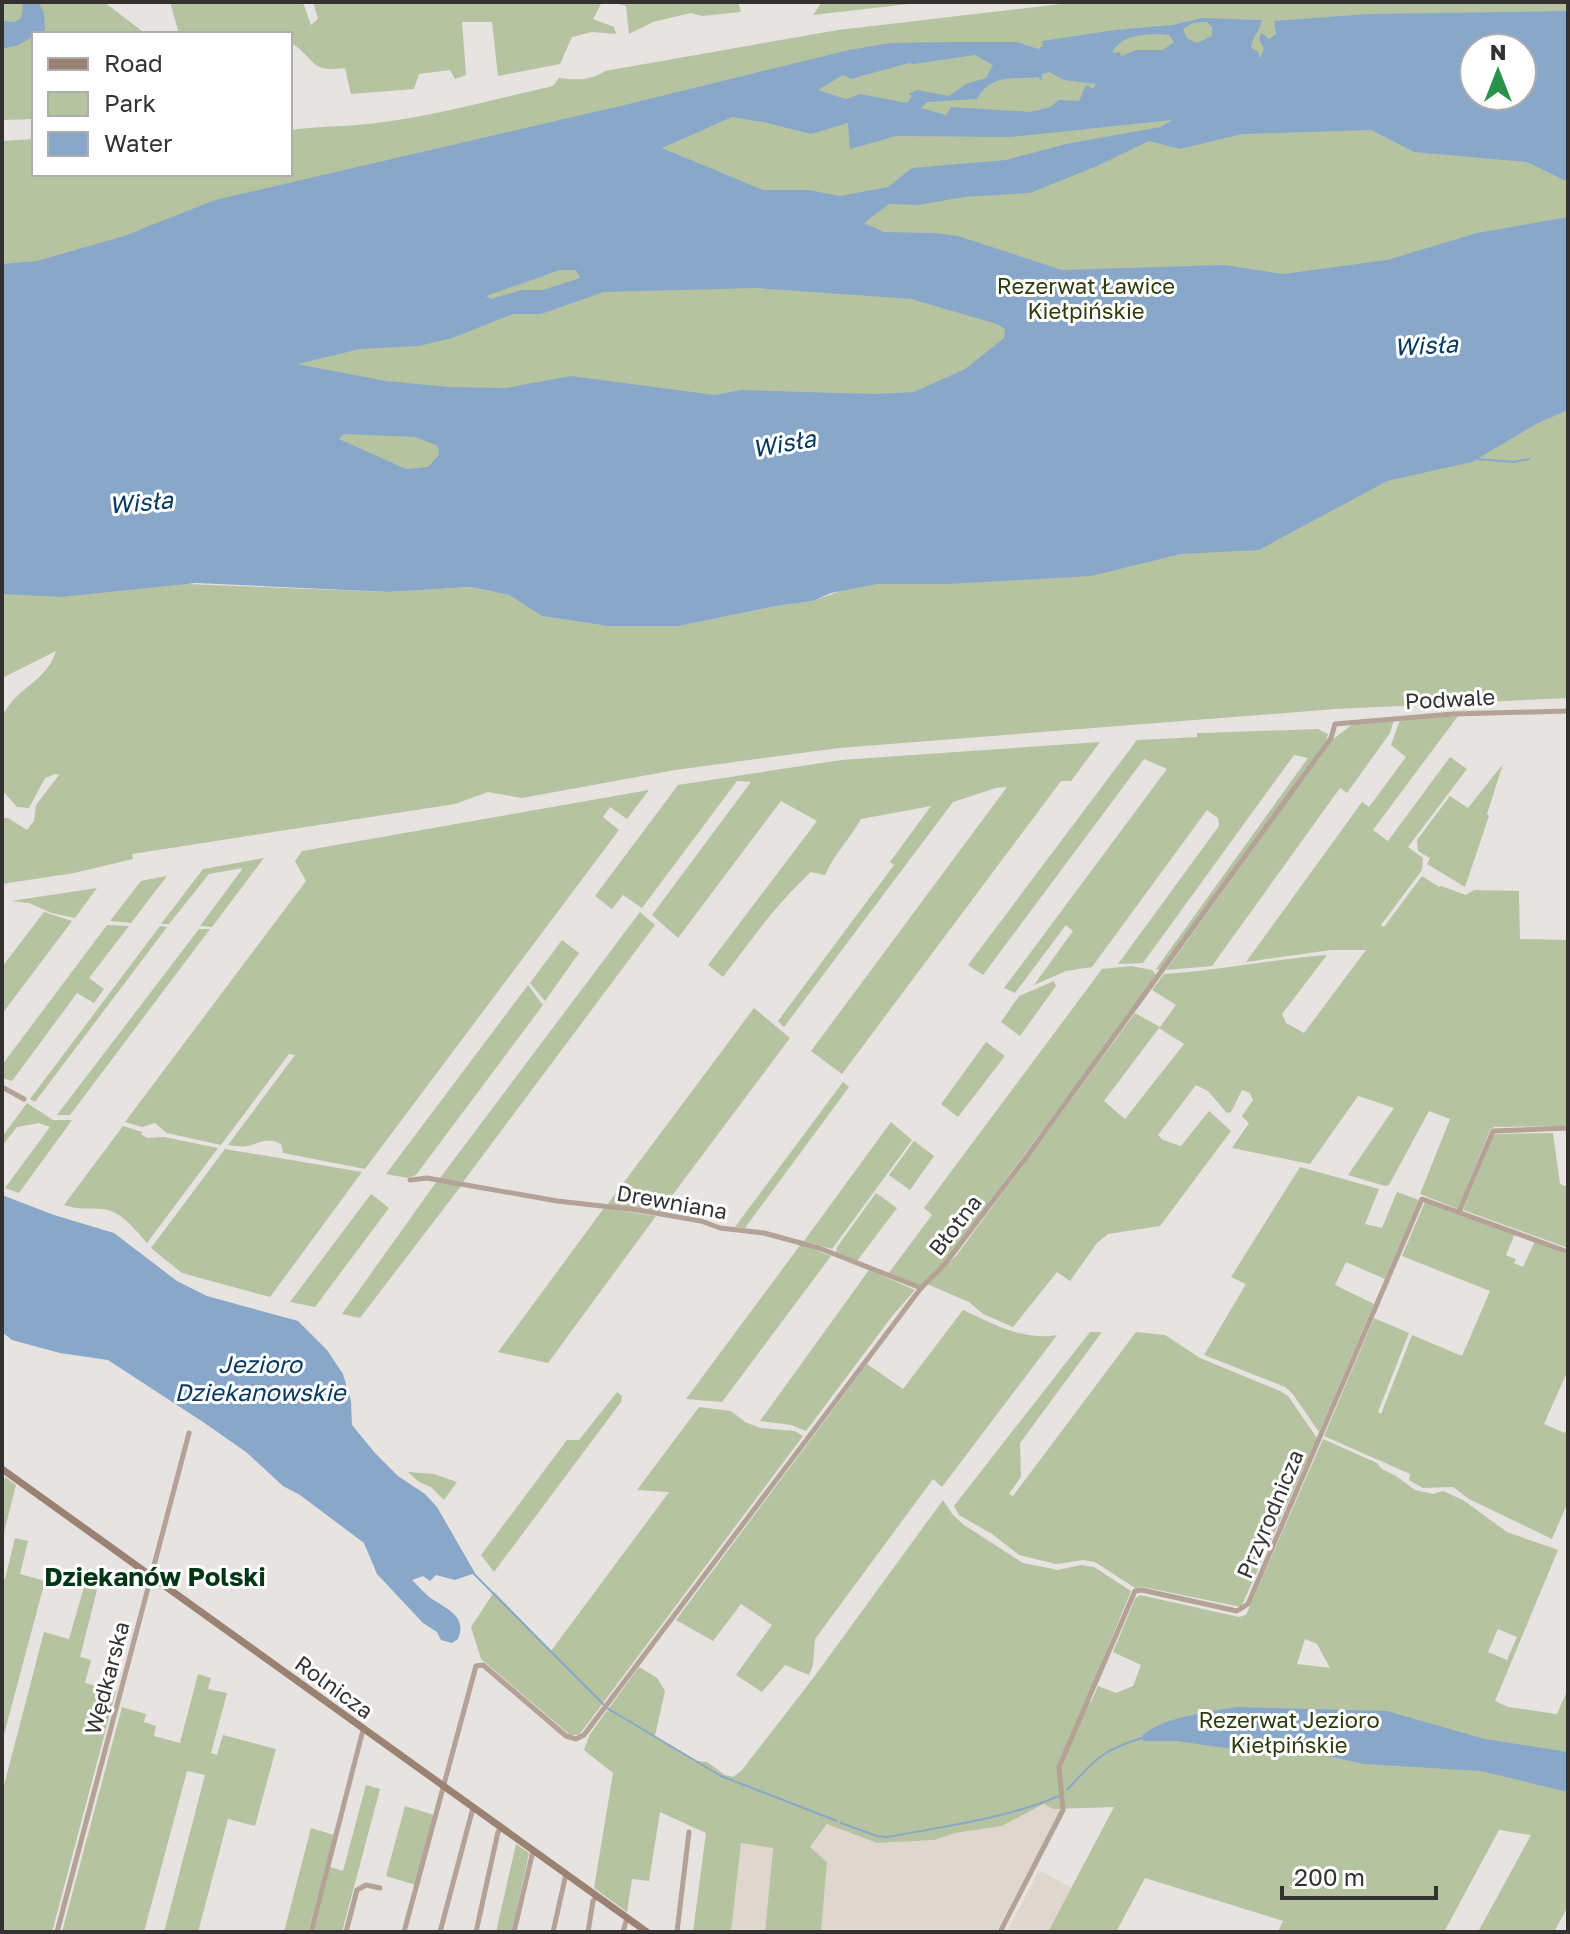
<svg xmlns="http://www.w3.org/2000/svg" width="1570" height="1934" font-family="'Golos Text',sans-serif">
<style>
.built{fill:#dfd7ce}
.green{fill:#b6c3a1;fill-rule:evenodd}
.water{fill:#89a8c9;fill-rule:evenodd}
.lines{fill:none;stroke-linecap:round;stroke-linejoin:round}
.stream{stroke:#89a8c9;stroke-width:2}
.street{stroke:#b4a296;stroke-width:5}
.secondary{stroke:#9b8171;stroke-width:7}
.labels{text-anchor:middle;stroke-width:6;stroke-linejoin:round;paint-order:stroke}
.park-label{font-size:22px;fill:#2e3c0d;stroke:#fff}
.street-label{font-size:22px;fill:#333231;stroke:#fff}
.water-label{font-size:24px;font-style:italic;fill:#073963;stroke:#fff}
.quarter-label{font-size:26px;font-weight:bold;fill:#003614;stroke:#fff}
</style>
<rect width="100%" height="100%" fill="#e6e3e0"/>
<g class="built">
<path d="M1060,1797L1062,1810L996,1932H821L827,1862L809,1847L828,1824L877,1843L935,1840L955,1833L1002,1826Z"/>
<path d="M741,1843L773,1847L765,1932H731Z"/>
<path d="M1039,1870L1071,1888L1048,1932H1007Z"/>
</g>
<g class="green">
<path d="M2,2H104L146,34H34V119L2,120Z"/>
<path d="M170,2H303L311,25L318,19L313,2H602L593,19L614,27L616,34L592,32L572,37L560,64L498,76L492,22H462L466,75L455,79L450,70L419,74L414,89L351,94L345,68C308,73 317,59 290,42V34H179Z"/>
<path d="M609,2H738L741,12L702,16L691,13L653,22L629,34L626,6Z"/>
<path d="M822,2H916L917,3L813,15Z"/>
<path d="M1077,2H1568V698L1336,709L839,748L675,770L522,798L488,792L455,804L132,854L133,859L74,873L2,884V818H8L27,830L34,821L36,805L59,775L55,774L45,778L29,808L17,807L2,790C2,775 0,723 4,713C19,686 47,681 56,651L2,678V141L34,139V174H290V130C319,126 348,127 376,123C436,116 494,99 553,86L559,78C576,80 590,81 605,71L838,30ZM1474,48H1522V96H1474ZM255,551L846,589L813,601L776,606L679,626H607L543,616L509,595L471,587L389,592L188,584Z"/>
<path d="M1458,716L1373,830L1388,841L1450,757L1467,769L1408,847L1423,858L1422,870L1381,925L1384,927L1422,876L1439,887L1441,886L1466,895L1474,890L1519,891L1520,939L1568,940V1126L1494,1127L1490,1130L1458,1209L1420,1194L1450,1119L1429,1111L1389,1185L1385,1186L1348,1175L1394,1108L1358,1096L1310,1164L1232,1148L1249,1123L1242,1116L1253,1100L1250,1093L1242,1090L1231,1112L1227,1113L1208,1091L1196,1085L1158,1135L1163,1140L1181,1146L1209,1111L1231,1131L1160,1226L1108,1234L1097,1243L1070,1281L1057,1272L1013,1327L983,1314L969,1302L927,1284L956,1256L1135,1013L1160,1027L1176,1005L1152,990L1164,974C1219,971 1272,959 1327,955L1282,1014L1286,1023L1304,1033L1366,950H1331L1246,962L1362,802L1369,807L1406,757L1391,745L1400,720ZM1159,1028L1184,1044L1125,1119L1104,1101Z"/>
<path d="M1394,720L1390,733L1347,793L1340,788L1212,966L1166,970L1332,740L1353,724Z"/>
<path d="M1318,729L1328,734L1325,743L1160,970L1156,969L1308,758L1294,755L1143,963L1118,964L1219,826L1218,818L1207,810L1092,967L1066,971L1034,985L1073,931L1066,925L1015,993L1004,988L1167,769L1144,759L983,975L968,965L1137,740L1197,737V733H1202Z"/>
<path d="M1100,742L1071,781H1061L842,1074L811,1051L1007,787L996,788L953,802L784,1027L778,1021L894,865L890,862L931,806L861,819C850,839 834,854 825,875L811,872C777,903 751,940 723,977L708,965L817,821L781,801L678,938L652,915L751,782L737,781L642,908L623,895L612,909L595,896L678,785L841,760Z"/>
<path d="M1503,764L1487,814L1489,816L1465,887L1427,864L1430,858L1418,851L1417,840L1450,796L1468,808Z"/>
<path d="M649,790L627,819L610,807L603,817L619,830L365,1169L283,1153L281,1144C268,1137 262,1142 248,1146C242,1147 235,1146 228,1145L295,1055L289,1054L221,1145L167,1133L155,1123L142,1127L125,1122L306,881L295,861L302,851Z"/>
<path d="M264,858L212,927L200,926L243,868L209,874L169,924H161L203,869Z"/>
<path d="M167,876L131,923L110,921L141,881Z"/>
<path d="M97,888L75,918L52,913L29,903L11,901Z"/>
<path d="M44,912L72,921L2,1014V967Z"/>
<path d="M640,912L655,925L463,1182L440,1178Z"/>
<path d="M107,925L129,926L89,978L104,989L94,1003L77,993L12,1081L2,1078V1065Z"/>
<path d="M160,926L167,927L35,1102L30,1099Z"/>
<path d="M199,929H210L70,1115H57Z"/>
<path d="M562,940L579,953L545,1001L530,983Z"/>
<path d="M1131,966L1152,970L1157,976L940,1268L921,1287L888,1274L932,1215L924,1208L1102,969Z"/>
<path d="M1054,981L1056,986L1020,1036L1001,1022L1019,996Z"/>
<path d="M528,985L543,1005L416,1175L408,1178L386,1174Z"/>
<path d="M754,1008L790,1038L659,1213L607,1205Z"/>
<path d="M986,1042L1005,1056L958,1117L941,1104Z"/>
<path d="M843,1082L849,1087L745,1228L735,1227Z"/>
<path d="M27,1103L53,1120H72L19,1193L5,1188L50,1127L39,1123L17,1127L2,1146V1137Z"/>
<path d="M891,1122L912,1140L832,1249L804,1241Z"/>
<path d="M123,1126L142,1132L141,1134L147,1138L164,1137L218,1148L147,1243C135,1230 121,1210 102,1209C87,1208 78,1210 64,1205Z"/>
<path d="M1553,1133L1560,1184L1568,1187V1248L1463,1210L1494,1134Z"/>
<path d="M914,1141L934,1156L910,1190L889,1175Z"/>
<path d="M225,1149L362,1172L270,1297L182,1273L151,1248Z"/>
<path d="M1300,1167L1379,1189L1365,1224L1382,1228L1397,1192L1419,1200L1385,1279L1346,1262L1335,1285L1374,1304L1319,1432L1292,1393L1285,1387L1204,1355L1246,1284L1231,1277Z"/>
<path d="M437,1181L461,1186L360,1318L342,1314Z"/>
<path d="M876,1193L897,1208L857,1261L836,1252L837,1247Z"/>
<path d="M371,1194L389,1208L315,1307L290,1302Z"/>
<path d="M1425,1202L1515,1234L1506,1255L1516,1259L1514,1263L1523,1267L1535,1241L1568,1255V1370L1544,1424L1565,1433L1568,1427V1502L1552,1539L1469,1499L1453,1487L1423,1488L1409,1480L1410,1474L1324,1436L1374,1318L1409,1333L1378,1412L1381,1414L1412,1335L1462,1356L1490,1291L1402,1256Z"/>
<path d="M604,1208L656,1216L548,1363L498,1352Z"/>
<path d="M801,1244L831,1256L722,1402L686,1399Z"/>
<path d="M869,1270L915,1290L893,1315L806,1431L791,1425L760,1421Z"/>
<path d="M963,1310C994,1324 1022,1341 1057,1335L942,1487L933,1479L815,1639L813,1665L809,1675L785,1665L762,1692L736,1675L772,1625L741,1604L713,1641L676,1620L867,1364L903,1389Z"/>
<path d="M1090,1332H1102L1020,1443L1021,1477L1009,1494L1013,1496L1136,1332L1165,1335L1200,1358L1280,1391L1288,1396L1317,1438L1241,1607L1143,1587L1135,1588L1095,1562L1083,1560L1056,1564L1019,1555L992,1534L959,1515L954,1506Z"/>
<path d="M617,1392L622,1396L621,1402L494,1572L481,1555L567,1440H579Z"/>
<path d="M699,1407L731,1411L745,1422L760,1428L795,1431L803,1436L579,1735H570L481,1659L471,1627L494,1592L551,1651L669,1492L637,1490Z"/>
<path d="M1323,1439L1377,1463L1382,1469L1396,1476L1415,1490L1433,1494L1443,1491L1463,1500L1507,1532L1558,1550L1495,1701L1508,1707L1557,1714L1568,1689V1906L1554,1932H1478L1531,1835L1499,1830L1444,1932H1278L1283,1921L1145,1878L1116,1932H1048L1114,1807L1053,1809L1044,1804L1002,1826L955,1833L935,1840L877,1843L827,1824L810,1847L827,1862L821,1932H765L773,1848L741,1843L731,1932H693L706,1833L660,1812L649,1881L632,1879L627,1912L594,1888L613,1773L584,1750L590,1734L639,1667L657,1678L665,1691L655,1736L695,1761L707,1762L725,1775L733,1777L742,1770L814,1677L943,1500L953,1515L964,1525L1023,1563L1058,1570L1081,1565L1094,1567L1131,1591L1084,1705L1091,1702L1098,1686L1116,1693L1133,1686L1141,1665L1113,1652L1135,1599L1140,1595L1239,1617L1246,1615ZM1498,1629L1517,1637L1507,1660L1488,1652ZM1305,1639L1317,1644L1330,1668L1297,1664Z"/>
<path d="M408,1472L434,1474L457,1482L444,1500L431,1487L419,1482Z"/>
<path d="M5,1477L16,1485L2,1540V1488Z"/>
<path d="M15,1538L28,1541L20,1574L45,1581L2,1742V1579H5Z"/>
<path d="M84,1587L97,1590L80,1657L91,1660L85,1683L116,1691L52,1932H2V1793L44,1632L69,1639Z"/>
<path d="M198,1674L211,1678L208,1689L227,1693L211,1753L217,1755L223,1735L276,1749L255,1826L228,1819L198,1932H164L205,1775L187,1771L144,1932H62L122,1707L146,1714L144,1722L156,1726L154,1736L180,1743Z"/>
<path d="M366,1785L380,1789L342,1932H313L330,1867L343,1871Z"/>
<path d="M405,1806L434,1815L416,1885L386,1876Z"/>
<path d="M311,1828L334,1835L308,1932H284Z"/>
<path d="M516,1844L529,1853L512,1932H496Z"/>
</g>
<g class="water">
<path d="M21,2H38L44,12L45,30L18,45L2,49V21L15,22L21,18L23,8Z"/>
<path d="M1568,11V182L1527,162L1414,152L1371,130L1242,134L1180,149L1149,141L1097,166L1030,193L964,197L919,205L889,204L864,223L884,232L934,233L958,236L1062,270L1224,265L1283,274L1387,260L1477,233L1568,217V410L1536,424L1472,462L1387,481L1259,550L1181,554L1091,576L947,584H877L831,593L813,601L776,606L679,626H607L542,616L509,595L471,587L389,592L196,583L61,597L2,594V264L37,261L124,236L215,200L633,103L849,50L890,43L953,42H1017L1038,49L1043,46L1042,41L1115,30L1172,25L1202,18L1262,20C1260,30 1251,39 1251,48L1259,52V59L1264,49C1262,42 1256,41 1262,33L1269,39L1276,34L1274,21L1368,14ZM1207,22L1212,27V36L1197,43L1187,38L1183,29L1193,23ZM1158,34L1169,35L1174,42L1163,50H1136L1121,56L1120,52L1112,53C1122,35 1140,35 1158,34ZM1474,48H1522V96H1474ZM975,55L993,65L986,78L966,84L949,96L917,90L909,94L912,96L907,103L860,94L846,99L818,90L843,75L851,79L909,63L914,64ZM1049,72L1064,80L1096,84L1093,89L1086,85L1079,101L1059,100L1050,107L1030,112L951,107L946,115L921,108L927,102L977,99C992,73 1013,80 1038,77L1042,81V74ZM732,117L763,122L811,134L848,123L850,149L896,136L1011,137L1172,120L1161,127L1066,144L1006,160L912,168L888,187L840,196L809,190H763L662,148ZM560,270H576L580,278L543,290H521L491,299L486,296ZM756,288L911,299L997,324L1005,329L1004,338L965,369L914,392L875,394L741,390L715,395L571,376L505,388L449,387L386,381L297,364L360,349L419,346L452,338L513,314H541L604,292ZM344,434L415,437L438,446L439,455L428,467L406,469L339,439Z"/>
<path d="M2,1195L54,1215L114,1233L177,1281L207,1296L298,1321L327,1350L343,1374L351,1401L352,1425L375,1453L398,1476L425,1494L437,1507L475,1573L455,1580L436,1575L430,1581L423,1576L412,1580C418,1586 425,1594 432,1599C449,1610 467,1617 458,1639L452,1643L441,1640L437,1632L423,1623L377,1574L364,1543L300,1495L283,1486L246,1452L203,1422L108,1360L60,1353L12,1340L2,1332Z"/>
<path d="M1237,1707L1387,1711L1485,1739L1568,1752V1792L1481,1771L1364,1764L1291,1748L1260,1753L1177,1741H1143L1142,1736C1159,1718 1212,1711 1237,1707Z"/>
</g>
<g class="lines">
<g class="stream">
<path d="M1477,459L1514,462L1529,459"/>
<path d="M472,1572L603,1704"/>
<path d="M607,1708L721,1776L837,1821"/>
<path d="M1067,1790C1096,1759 1100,1751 1142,1738"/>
<path d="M841,1823L877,1836L888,1837C946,1826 1004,1819 1059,1796"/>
</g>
<g class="street">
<path d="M2,1087L24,1099"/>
<path d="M410,1180L427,1178L557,1201L638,1210L701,1221L720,1228L764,1233L819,1248L921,1288"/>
<path d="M1459,1212L1493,1131L1568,1128"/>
<path d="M57,1932L189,1433"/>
<path d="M311,1932L363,1730"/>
<path d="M346,1932L357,1890L366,1885L380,1888"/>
<path d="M404,1932L476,1666L483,1665L566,1736L576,1739L584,1735L921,1288L945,1264L1027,1156L1331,738L1335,724L1453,714L1568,711"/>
<path d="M440,1932L473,1808"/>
<path d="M476,1932L498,1832L502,1828"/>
<path d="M514,1932L533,1851"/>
<path d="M553,1932L566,1874"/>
<path d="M588,1932L593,1901L597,1896"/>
<path d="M623,1932L627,1918"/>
<path d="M677,1932L689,1832"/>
<path d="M1000,1932L1063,1810L1059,1767L1135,1591L1142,1590L1237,1611L1248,1604L1422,1199L1568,1252"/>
</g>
<path class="secondary" d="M2,1469L647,1932"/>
</g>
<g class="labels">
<g class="park-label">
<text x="1086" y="294">Rezerwat Ławice<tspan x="1086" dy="25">Kiełpińskie</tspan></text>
<text x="1289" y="1728">Rezerwat Jezioro<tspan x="1289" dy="25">Kiełpińskie</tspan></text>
</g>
<g class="street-label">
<text transform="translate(1450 699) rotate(-3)" y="8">Podwale</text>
<text transform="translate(672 1202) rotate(10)" y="8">Drewniana</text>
<text transform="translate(955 1225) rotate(-52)" y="8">Błotna</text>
<text transform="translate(1270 1514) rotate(-67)" y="8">Przyrodnicza</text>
<text transform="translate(107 1678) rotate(-75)" y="8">Wędkarska</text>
<text transform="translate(334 1687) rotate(36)" y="8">Rolnicza</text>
</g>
<g class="water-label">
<text transform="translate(1426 346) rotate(-3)" y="8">Wisła</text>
<text transform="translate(784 444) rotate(-10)" y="8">Wisła</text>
<text transform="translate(141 503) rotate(-5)" y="8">Wisła</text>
<text x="260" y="1373">Jezioro<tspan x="260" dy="28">Dziekanowskie</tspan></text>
</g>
<g class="quarter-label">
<text x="155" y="1586">Dziekanów Polski</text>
</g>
</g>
<rect width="1570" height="1934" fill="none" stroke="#333231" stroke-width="8"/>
<rect x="32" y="32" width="260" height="144" fill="#ffffff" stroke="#adadad" stroke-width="2"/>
<rect x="48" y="58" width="40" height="12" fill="#9b8171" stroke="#adadad" stroke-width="2"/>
<text x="104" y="72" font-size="24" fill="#333231">Road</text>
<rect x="48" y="92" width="40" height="24" fill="#b6c3a1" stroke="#adadad" stroke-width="2"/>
<text x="104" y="112" font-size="24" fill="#333231">Park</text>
<rect x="48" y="132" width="40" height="24" fill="#89a8c9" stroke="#adadad" stroke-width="2"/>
<text x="104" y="152" font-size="24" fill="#333231">Water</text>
<g transform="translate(1498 72)"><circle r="38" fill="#ffffff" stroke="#adadad" stroke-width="2"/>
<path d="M0-6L14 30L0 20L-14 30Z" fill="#27934b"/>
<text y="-12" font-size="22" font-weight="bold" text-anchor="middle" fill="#333231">N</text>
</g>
<path d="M1282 1886v12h154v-12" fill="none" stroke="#333231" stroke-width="4"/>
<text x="1294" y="1886" font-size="24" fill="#333231" stroke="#ffffff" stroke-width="6" paint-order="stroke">200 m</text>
</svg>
